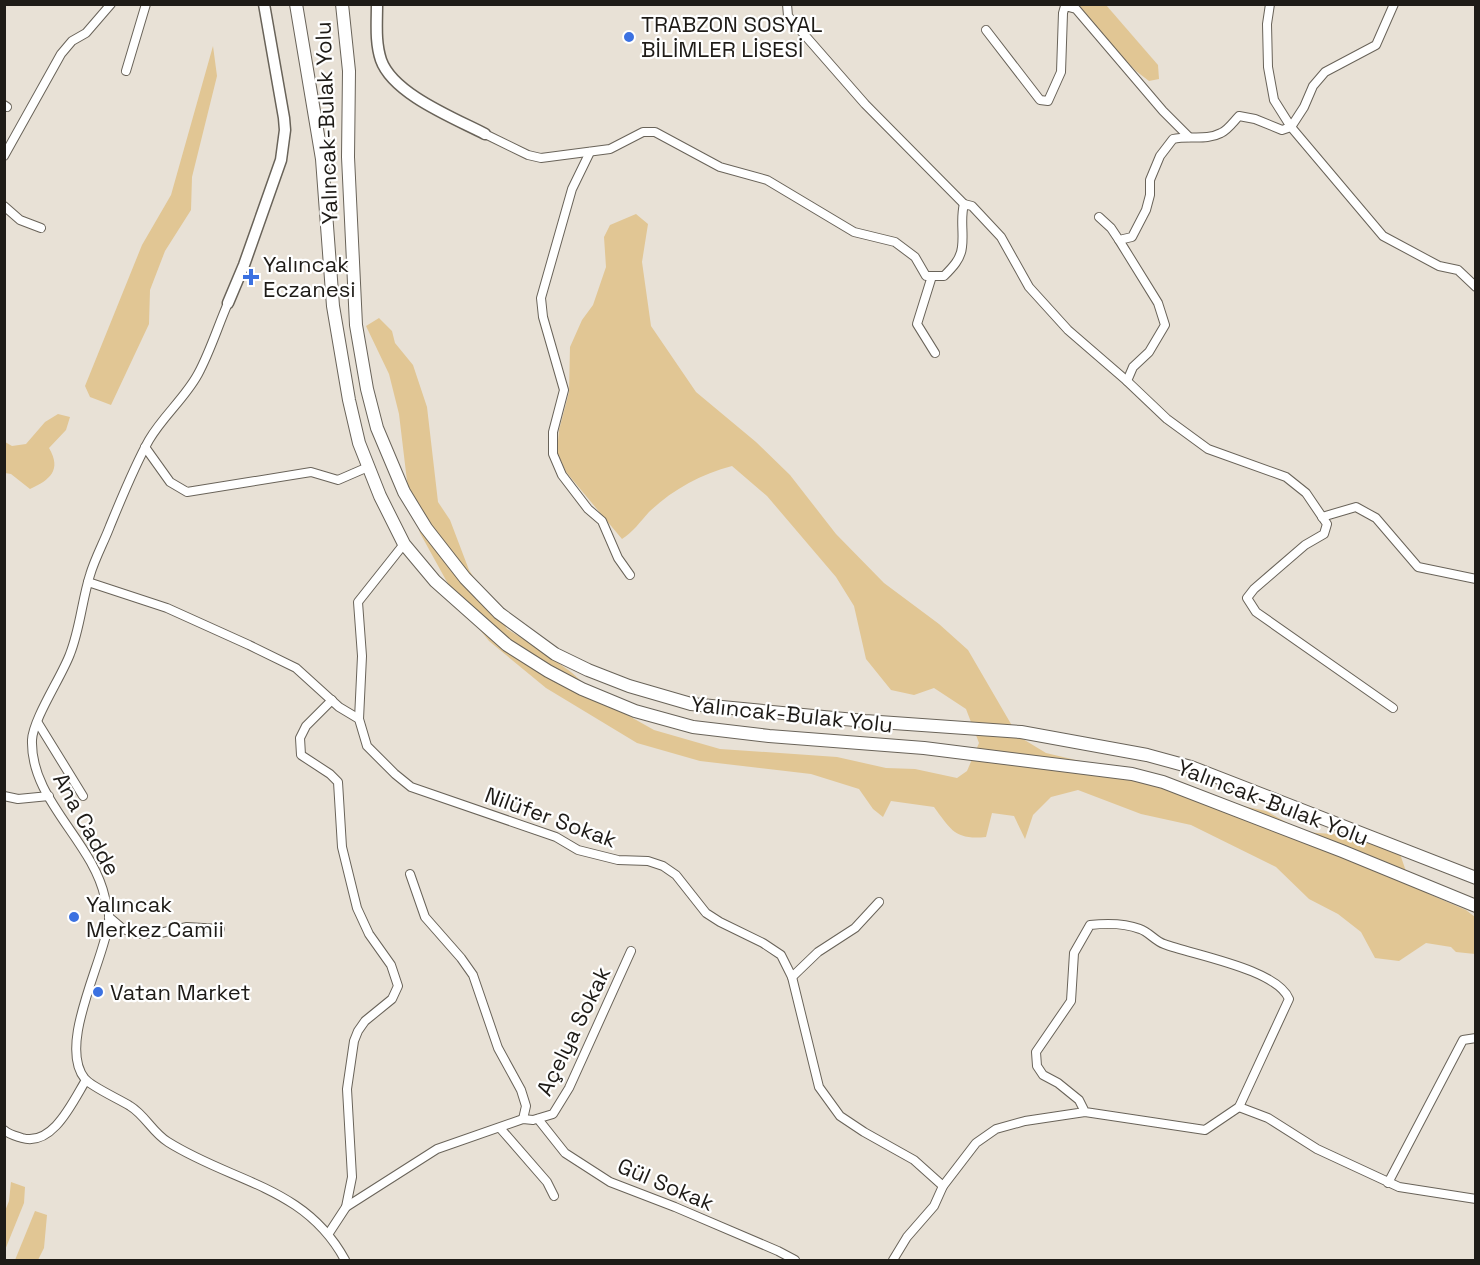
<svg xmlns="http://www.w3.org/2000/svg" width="1480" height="1265" font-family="'Space Grotesk',sans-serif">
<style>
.green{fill:#e1c694}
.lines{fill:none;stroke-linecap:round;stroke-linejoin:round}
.minor-casing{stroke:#696359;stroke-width:10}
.tertiary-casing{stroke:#696359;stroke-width:13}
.secondary-casing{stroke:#696359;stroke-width:14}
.minor{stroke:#fff;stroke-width:8}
.tertiary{stroke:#fff;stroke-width:10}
.secondary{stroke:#fff;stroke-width:12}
.poi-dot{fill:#3b71e1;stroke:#fff;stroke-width:2}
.labels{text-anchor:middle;stroke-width:4.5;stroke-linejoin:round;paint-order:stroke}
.poi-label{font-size:22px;fill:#1e1b17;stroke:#fff;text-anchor:start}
.street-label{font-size:22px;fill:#1e1b17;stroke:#fff}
</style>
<rect width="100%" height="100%" fill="#e8e1d6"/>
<g class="green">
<path d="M1073,5H1106L1158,65L1159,79L1149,81L1136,71Z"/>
<path d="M213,46L217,76L192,177L191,210L165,251L150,290L149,324L111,405L90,397L85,386L142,245L171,195Z"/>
<path d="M636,214L648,224L642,262L651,326L696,392L756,442L790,475L836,534L884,583L939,624L968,650L1018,736L1046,753L1152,778L1189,794L1266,811L1304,832L1374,837L1399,851L1410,883L1431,895L1466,910L1475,917V954L1456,952L1451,947L1426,943L1399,961L1375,958L1361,932L1338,914L1309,899L1276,867L1191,825L1141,814L1078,790L1051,797L1033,815L1025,839L1014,816L992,813L986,837C955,840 951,830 934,807L891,801L883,817L873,809L859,789L811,774L700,761L637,743L546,688L489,641L458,602L420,533L407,481L399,414L389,374L366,326L379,318L392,331L395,343L413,365L427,407L438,502L450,520L469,570L507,629L536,647L571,672L606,703L654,730L720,749L837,757L886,768L915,769L957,778L967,771L979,743L966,709L934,688L914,695L891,690L866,659L854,606L836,577L767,496L732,466C701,474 672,490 649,512C640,522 633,532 622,539L566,472L557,452L559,430L569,392L570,347L582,320L593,305L606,267L604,237L610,225Z"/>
<path d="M58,414L70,417L66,430L49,448C62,470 50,480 30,489L11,474L5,473V442L12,446L26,444L45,422Z"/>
<path d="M11,1182L25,1187L24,1203L5,1250V1211L9,1201Z"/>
<path d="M35,1211L47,1215L44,1248L38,1260H15Z"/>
</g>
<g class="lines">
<g class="minor-casing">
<g id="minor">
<path d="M787,4L788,16L865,104L964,204"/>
<path d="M1270,4L1267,24L1268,67L1274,100L1291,127L1383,236L1439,266L1458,270L1476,287"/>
<path d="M986,30L1040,100L1048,101L1061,72L1063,13L1065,6L1076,9L1163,111L1189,137"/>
<path d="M126,71L146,4"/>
<path d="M4,105L7,107"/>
<path d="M485,134L528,155L541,158L610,149L643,132H655L720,167L767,180L854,232L895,242L915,257L926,276H944C952,268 961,259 962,247C964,232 960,219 964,204L972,206L1001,237L1029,287L1068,330L1127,381"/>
<path d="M590,152L572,189L541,298L543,317L564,390L553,432V454L562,475L588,509L602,521L618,558L630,575"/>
<path d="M4,156L61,54L72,41L86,33L111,4"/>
<path d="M4,206L20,220L41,228"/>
<path d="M1099,217L1111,228L1119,240L1132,237L1146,210L1150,195V180L1160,156L1173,139C1189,135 1206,141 1221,133C1228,130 1234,121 1239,116L1255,119L1282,130L1291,127L1304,107L1313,86L1325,72L1376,45L1394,4"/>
<path d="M1119,240L1158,303L1165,325L1149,352L1133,367L1127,381L1167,419L1208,449L1286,477L1306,493L1327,524L1324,534L1305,545L1254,589L1247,598L1256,612L1393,708"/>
<path d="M932,276L917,324L935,353"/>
<path d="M228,303C218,326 210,352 198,374C185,398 163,416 149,440C134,467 122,497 110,526C104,542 95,558 90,575C82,600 80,629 70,654C62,676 33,719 32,740C30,800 93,841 105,898C107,905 110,913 109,921C104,961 57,1045 85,1079C92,1087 119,1099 130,1106C145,1115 153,1133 168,1142C233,1183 305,1186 345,1260"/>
<path d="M145,447L170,482L187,492L311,472L338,480L368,467"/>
<path d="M1322,517L1356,507L1376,518L1418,567L1476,579"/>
<path d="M88,582L167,608L249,645L296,668L339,707L359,719L367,746L395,774L411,787L556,837L578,850L618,860L648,861L663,866L676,875L706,913L720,922L763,943L781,955L792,977L819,1087L840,1116L864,1132L914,1160L943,1186"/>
<path d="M359,719L362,656L358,602L404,544"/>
<path d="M38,723L83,796"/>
<path d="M4,796L18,799L49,796"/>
<path d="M410,874L425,917L461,958L473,975L498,1048L521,1090L526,1106L523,1119"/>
<path d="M109,917L123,929L138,934L160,933L187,927L220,929"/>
<path d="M792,977L818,952L855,928L879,902"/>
<path d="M1239,1107L1268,1118L1317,1149L1399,1187L1476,1199"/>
<path d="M538,1119L565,1153L610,1182L675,1207L778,1251L795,1260"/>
<path d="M500,1128L547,1182L554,1196"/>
<path d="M4,1130C10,1135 16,1136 22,1138C53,1147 73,1101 86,1080"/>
<path d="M1388,1183L1463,1040L1476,1038"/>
<path d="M346,1207L437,1149L523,1119L533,1120L553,1114L569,1088L631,951"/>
<path d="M329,1233L346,1207L352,1177L347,1089L354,1041L358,1031L365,1021L392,999L398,986L391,965L369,934L357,908L342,847L338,782L330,774L301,755L300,738L306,726L332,700"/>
<path d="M893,1260L907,1237L934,1206L943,1186L976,1143L996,1129L1025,1121L1085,1112L1205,1130L1239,1107L1289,999C1277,969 1193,955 1164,944C1155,941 1149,932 1140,929C1124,923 1107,923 1090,925L1074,953L1071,1001L1036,1052L1037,1066L1043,1075L1058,1083L1079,1100L1085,1112"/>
</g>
</g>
<g class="tertiary-casing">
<g id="tertiary">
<path d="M377,4C377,23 375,42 381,60C393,94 454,118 485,134"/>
<path d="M228,303L244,265L281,160L285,130L284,118L264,4"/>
</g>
</g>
<g class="secondary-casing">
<g id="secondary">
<path d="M296,4L322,159L333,306L349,400L359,443L380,496L404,544L435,581L507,645L548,671L582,689L635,711L693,727L769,736L924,748L1132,774L1163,782L1342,851L1476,906"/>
<path d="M342,4L349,71L348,157L356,325L367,389L377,428L404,492L426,528L465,578L499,613L555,654L588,670L629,686L691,704L865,721L1021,732L1147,755L1191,767L1476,878"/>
</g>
</g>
<use href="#minor" class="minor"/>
<use href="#tertiary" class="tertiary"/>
<use href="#secondary" class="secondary"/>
</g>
<g class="poi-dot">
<circle cx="629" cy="37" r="6"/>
<path d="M248 268h6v6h6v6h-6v6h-6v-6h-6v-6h6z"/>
<circle cx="74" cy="917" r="6"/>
<circle cx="98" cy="992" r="6"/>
</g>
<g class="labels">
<g class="poi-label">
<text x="641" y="32">TRABZON SOSYAL<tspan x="641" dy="25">BİLİMLER LİSESİ</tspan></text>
<text x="263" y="272">Yalıncak<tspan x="263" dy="25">Eczanesi</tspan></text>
<text x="86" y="912">Yalıncak<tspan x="86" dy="25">Merkez Camii</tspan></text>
<text x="110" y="1000">Vatan Market</text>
</g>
<g class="street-label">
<text transform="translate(326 123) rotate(-92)" y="8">Yalıncak-Bulak Yolu</text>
<text transform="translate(792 714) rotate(6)" y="8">Yalıncak-Bulak Yolu</text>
<text transform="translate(1273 802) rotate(21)" y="8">Yalıncak-Bulak Yolu</text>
<text transform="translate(551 817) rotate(20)" y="8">Nilüfer Sokak</text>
<text transform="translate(87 824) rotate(61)" y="8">Ana Cadde</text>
<text transform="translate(573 1031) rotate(-64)" y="8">Açelya Sokak</text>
<text transform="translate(666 1184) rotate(23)" y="8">Gül Sokak</text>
</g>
</g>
<rect width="1480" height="1265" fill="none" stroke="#1e1b17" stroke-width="12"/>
</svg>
